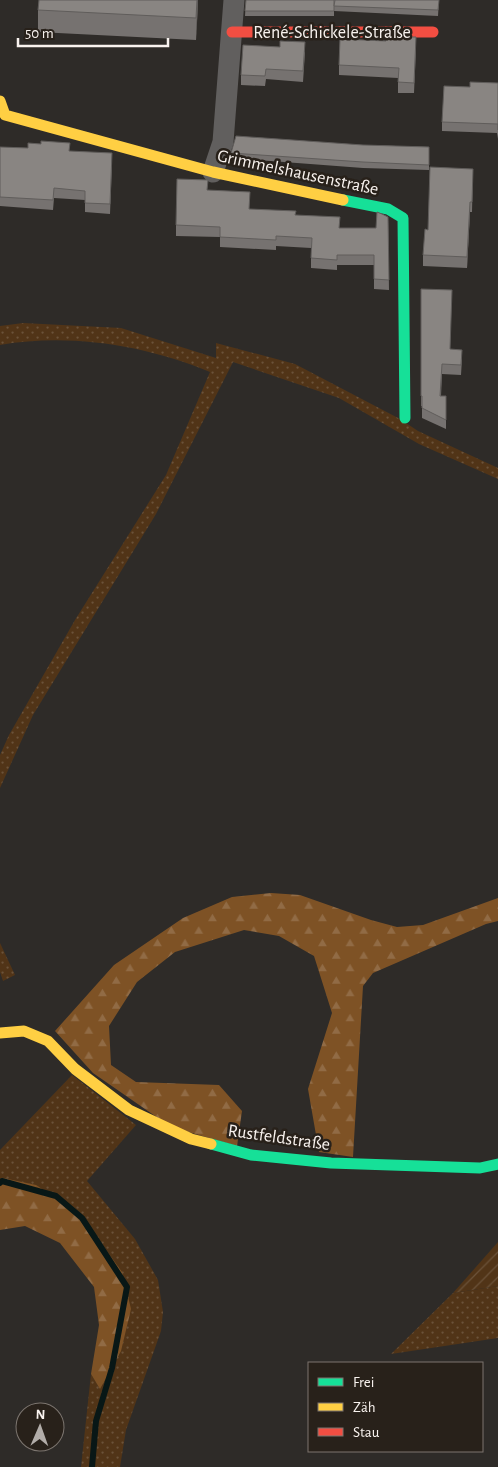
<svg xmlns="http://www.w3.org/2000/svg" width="498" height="1467" font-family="'Alegreya Sans',sans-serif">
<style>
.grass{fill:url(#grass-dots)}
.forest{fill:url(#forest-firs)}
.garden{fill:url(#garden-furrows)}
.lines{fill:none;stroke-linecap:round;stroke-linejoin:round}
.stream{stroke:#081716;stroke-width:6}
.street{stroke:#615f5e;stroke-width:21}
.fast{stroke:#16e098;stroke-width:11}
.slow{stroke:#ffcf43;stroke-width:11}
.jam{stroke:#f24e42;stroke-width:11}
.wall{fill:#767270}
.shaded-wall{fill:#605d5b}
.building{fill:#898582;stroke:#605d5b}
.labels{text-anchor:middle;stroke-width:5;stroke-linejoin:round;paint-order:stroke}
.street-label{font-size:18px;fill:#f9f3ef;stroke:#28211a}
</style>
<defs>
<pattern id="grass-dots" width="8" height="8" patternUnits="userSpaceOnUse" patternTransform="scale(1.25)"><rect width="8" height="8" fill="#513417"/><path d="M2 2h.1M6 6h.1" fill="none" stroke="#6b5239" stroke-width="1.8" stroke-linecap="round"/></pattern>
<pattern id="forest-firs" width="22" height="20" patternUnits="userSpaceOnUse" patternTransform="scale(1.25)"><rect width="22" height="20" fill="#7e5225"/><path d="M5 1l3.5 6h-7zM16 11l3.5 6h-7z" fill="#916b45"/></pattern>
<pattern id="garden-furrows" width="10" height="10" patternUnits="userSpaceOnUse" patternTransform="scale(1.25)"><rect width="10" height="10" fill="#513417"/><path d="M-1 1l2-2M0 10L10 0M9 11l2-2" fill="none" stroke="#6b5239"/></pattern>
</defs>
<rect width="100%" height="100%" fill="#2e2b28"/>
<g class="grass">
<path d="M23,323L121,328L216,358V343L295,364L400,419L418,431L498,468V479L419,444L339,398L233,362L156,514L33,715L0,788V755L9,735L75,620L166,475L210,372C144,345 70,333 0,345V326Z"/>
<path d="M0,943L15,975L3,981L0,972Z"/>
<path d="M72,1075L136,1125L87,1181L135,1239L158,1280L163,1312L161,1331L126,1430L120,1467H81L91,1374L100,1388L131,1309L0,1179V1150Z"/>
<path d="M498,1286V1338L391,1354L453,1293Z"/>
</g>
<g class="forest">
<path d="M271,893L300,895L371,920L397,927L423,925L498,898V921L486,924L373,973L363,986L353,1157L319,1152L308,1089L332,1013L314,956L279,936L244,930L175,952L137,982L109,1026L111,1065L136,1082L219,1085L242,1111L237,1146L171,1127L93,1073L55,1031L114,965L183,918L232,897Z"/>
<path d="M3,1178L36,1185L81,1215L122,1272L131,1309L121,1351L100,1389L91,1374L99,1325L94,1287L60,1243L25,1226L0,1230V1179Z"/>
</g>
<path class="garden" d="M498,1242V1286L453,1293Z"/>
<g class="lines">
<path class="stream" d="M0,1183L2,1181L56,1196L82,1218L127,1287L112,1368L96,1421L92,1467"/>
<path class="street" d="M213,172L223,142L234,0"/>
<g class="fast">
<path d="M343,200L388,209L403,218L405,418"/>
<path d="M211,1144L251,1155L331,1163L480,1168L498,1164"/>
</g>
<g class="slow">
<path d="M0,101L5,115L213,172L343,200"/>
<path d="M0,1033L24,1031L48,1041L75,1069L129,1110L191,1139L211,1144"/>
</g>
<path class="jam" d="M232,32H433"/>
</g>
<g class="wall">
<path d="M198,0L196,40L38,32V10Z"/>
<path d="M246,0H439L438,16L334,11V7V16H245Z"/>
<path d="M416,48L414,93H398V78L339,75V65Z"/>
<path d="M305,52L303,82L266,79L265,86L241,85V75Z"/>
<path d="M498,83V139L497,133L442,131V122L470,87Z"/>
<path d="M363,145L429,147V170L363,168L231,158V153Z"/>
<path d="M0,147L70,151L112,163L110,214L85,212V200L54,198L53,210L0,206Z"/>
<path d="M473,169L472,212H470L467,268L423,266V255L428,230Z"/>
<path d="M208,190L250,209L296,215L339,228H376L388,217L389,290L374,289V265H337V270L311,268V248L276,246V250L220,247V237L176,236V225Z"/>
<path d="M421,289L450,349L462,359L461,375L442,374L441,396H446V429L422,418V406H421Z"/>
</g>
<g class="shaded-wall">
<path d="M197,0H198V6L196,40Z"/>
<path d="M470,202V212L467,268V257Z"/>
</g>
<g class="building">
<path d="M39,0H197L196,18L38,10Z"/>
<path d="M246,0H334V11H245Z"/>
<path d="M335,0H439L438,10L334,6Z"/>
<path d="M386,37H416L414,83L398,82L399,68L339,65L340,39L386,41Z"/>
<path d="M280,41L305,42L303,71L266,69L265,76L241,75L243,45L280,47Z"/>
<path d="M470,82L498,83V130V124L442,122L444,86L470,87Z"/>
<path d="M236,136L363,145L429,147V165L363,162L231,153Z"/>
<path d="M41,141L70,143L69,151L112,153L110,204L85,203V191L54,188L53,200L0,197V147L28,148V143L41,144Z"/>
<path d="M430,167L473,169L472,202H470L467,257L423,255L425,229L428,230Z"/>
<path d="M177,179L208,180L207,190L250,192L249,209L296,211L295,215L340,217L339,228H376L377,212L382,214L388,217L389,280L374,279V255H337V260L311,258L312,238L276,236V240L220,237V227L176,225Z"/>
<path d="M421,289L452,290L450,349L462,350L461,365L442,364L440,396H446V420L422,408V396H421Z"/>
</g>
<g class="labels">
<g class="street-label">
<text x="332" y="38">René-Schickele-Straße</text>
<text transform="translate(298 172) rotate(12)" y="6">Grimmelshausenstraße</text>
<text transform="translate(279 1137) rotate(8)" y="6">Rustfeldstraße</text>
</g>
</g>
<rect x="308" y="1362" width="175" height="90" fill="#28211a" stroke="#7c756f"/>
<rect x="318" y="1378" width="25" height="8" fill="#16e098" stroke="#7c756f"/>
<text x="353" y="1387" font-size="15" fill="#f9f3ef">Frei</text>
<rect x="318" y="1403" width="25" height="8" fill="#ffcf43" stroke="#7c756f"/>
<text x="353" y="1412" font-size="15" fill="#f9f3ef">Zäh</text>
<rect x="318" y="1428" width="25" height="8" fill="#f24e42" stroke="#7c756f"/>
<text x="353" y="1437" font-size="15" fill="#f9f3ef">Stau</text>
<g transform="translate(40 1427) rotate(2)"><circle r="24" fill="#28211a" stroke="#7c756f"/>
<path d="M0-4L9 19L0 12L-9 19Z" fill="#b2ada9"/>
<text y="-8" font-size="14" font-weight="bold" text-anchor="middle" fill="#f9f3ef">N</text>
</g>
<path d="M18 38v8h150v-8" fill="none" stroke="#f9f3ef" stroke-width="2.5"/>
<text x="25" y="38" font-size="15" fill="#f9f3ef" stroke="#28211a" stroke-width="4" paint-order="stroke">50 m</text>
</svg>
